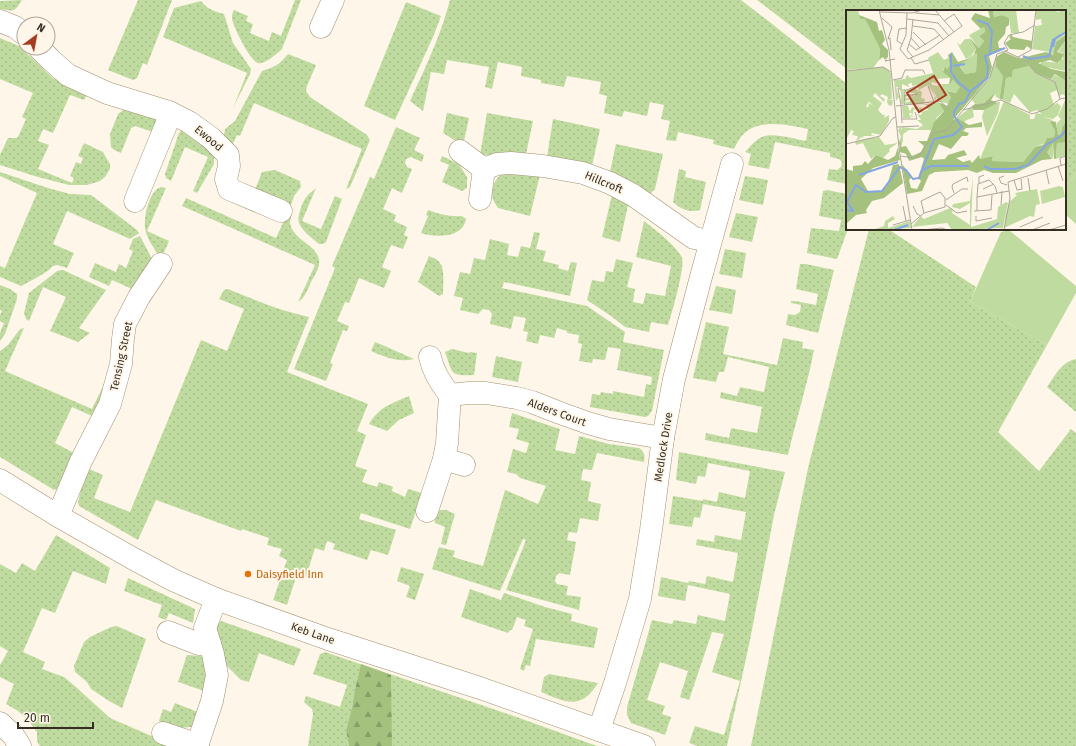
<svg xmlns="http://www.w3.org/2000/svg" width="1076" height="746" font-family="'Fira Sans',sans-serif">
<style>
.green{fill:url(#green-dots)}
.forest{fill:url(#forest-firs)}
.pitch{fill:#c0db9f}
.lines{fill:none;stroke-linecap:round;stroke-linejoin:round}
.minor-casing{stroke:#a29071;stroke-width:23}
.minor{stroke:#fff;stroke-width:22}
.food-dot{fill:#e8710a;stroke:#fef7e9;stroke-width:1.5}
.labels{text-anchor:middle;stroke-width:4;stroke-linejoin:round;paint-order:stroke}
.street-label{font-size:11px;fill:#352d21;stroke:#fef7e9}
.food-label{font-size:11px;fill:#c56008;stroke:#fef7e9;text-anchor:start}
.inset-river{fill:none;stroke:#85a6e3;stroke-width:2}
.inset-road{fill:none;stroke:#aea699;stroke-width:1}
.view{fill:#a63d21;fill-opacity:0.15;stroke:#a63d21;stroke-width:2}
.inset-edge{fill:none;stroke:#352d21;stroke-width:2}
</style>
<defs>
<pattern id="green-dots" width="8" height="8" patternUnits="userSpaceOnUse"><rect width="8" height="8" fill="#c0db9f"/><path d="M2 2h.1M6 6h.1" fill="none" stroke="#a6bc89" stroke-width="1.8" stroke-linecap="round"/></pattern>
<pattern id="forest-firs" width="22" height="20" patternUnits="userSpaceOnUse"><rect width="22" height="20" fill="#a4c27e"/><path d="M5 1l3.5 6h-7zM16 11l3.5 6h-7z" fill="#869e67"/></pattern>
</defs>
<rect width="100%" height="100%" fill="#fef7e9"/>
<g class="green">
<path d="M22,0C14,13 14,11 0,9V1Z"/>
<path d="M138,0H172L147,65L143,63L137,78L133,80L108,70Z"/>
<path d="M295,0H301L282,49C278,53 264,65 258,63C250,61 234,28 232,19C232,16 232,13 234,10L248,16L246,21L253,24L250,33L269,41L272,32L281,36Z"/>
<path d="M450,0H741L771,23L847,84V184L827,180L829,169L837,170L841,167L842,162L839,159L830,157V153L775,142L769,169L748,165L751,154L745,152C750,147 755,140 762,137C772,132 795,139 806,141L808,129C789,125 765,119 747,131C741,135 737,143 734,149L713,144L714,140L678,132L676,141L666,140L670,121L661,119L664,105L650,102L647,116L624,111L622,117L604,113L607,96L599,94L601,82L567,76L564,87L541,83V80L521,76L522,67L498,62L492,89L485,87L489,67L447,60L444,74L431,72L423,111L410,101C425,68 441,35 450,0Z"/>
<path d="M757,0H1076V173L1065,188V11H847V69Z"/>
<path d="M201,1C208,10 214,11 224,14L233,43L251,69L250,74L233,108L247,73L163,37L174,8Z"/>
<path d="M406,2L441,16L433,37L395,120L364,106Z"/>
<path d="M0,38L19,46L54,79L57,77L88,93L84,100L70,95L53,133L43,129L38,141L49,145L38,169L72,183L74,178L70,176L76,162L81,164L83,158L78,156L84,143L103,152L108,161L110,164V169L105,177L100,181L87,185H69L38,177L0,165V155L8,138H17L18,137L26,119L22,117L33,93L0,79Z"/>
<path d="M288,54L316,65L307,86L306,91L310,97L367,135L370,140L350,187L346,189L362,149L254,103L240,136L237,135L231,148L225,140L224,135L225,129L235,121L262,71C275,67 279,65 288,54Z"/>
<path d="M126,108L158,117L156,133L135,126L131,128L121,153L114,150L111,147L110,134L118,114Z"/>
<path d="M447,113L469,118L464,141H456L443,133Z"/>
<path d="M487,113L533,121L526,154L480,155Z"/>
<path d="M553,119L600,129L592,166L547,157Z"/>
<path d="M396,127L420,138L414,150L424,155L422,162L411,157L406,159L405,163L407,167L412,169L402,193L392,188L383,209L396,215L394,221L407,227L404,235L408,237L403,249L391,245L382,267L391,271L384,288L359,278L349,303L345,302L337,321L349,326L347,331L343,330L330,363L333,364L326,381L294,369L335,268L332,266L370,177L374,179Z"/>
<path d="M183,129L214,147V164L197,193L193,191L208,157L185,147L171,181L166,178L165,174L179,133Z"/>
<path d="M616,144L663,154L655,189L650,194L633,183L610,172Z"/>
<path d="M442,156L459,164L467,177V188L462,191L442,182L449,165L440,161Z"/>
<path d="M679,169L686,171L685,177L706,182L700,210C688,213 681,209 673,202Z"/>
<path d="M275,170L300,181L301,187L294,196L291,205L255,190L262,172Z"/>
<path d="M0,172L48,188L70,194L91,195L137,230L139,233L130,239L67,211L53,244L74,253L67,268L57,265L53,266L49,270L38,277L21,286L0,277V266L5,268L37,193L0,176Z"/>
<path d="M503,173L540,175L530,216L498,208C496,205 494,202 493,199C490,189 495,178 503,173Z"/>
<path d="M745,176L768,180L763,205L739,200Z"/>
<path d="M161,187L166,188L147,231L169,241L162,257L158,255C154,248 148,240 146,232C142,221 149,190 161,187Z"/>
<path d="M316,188L302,221L321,229L335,196L342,199L326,242L323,244H319C313,239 302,231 299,223C297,216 303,199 309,194C311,192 314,190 316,188Z"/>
<path d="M827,190L847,194V229H848L837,259L807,253V252L811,228L839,231L841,220L819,216L823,191Z"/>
<path d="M612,195L628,205L620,242L602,237Z"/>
<path d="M186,198L276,238L288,212L291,214C291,217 290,220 290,223C293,242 322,245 319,265C318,270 314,277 311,282C308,289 305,298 298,302L315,265L182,206Z"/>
<path d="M428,210C439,214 450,217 462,216L466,219C463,238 436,238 421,233L428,216L426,215Z"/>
<path d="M736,213L758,217L752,242L729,237Z"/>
<path d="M644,221C653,228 678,247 682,258C685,268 672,313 668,325L651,322L649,332L625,327L611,316L587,300L592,280L604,282L606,271L613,272L616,259L633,263L627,287L635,289L633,302L643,304L646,293L665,296L671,266L636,257Z"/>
<path d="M869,229H888L976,287L970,302L1047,345L998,432L1039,471L1071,429L1076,433V746H751L808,468Z"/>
<path d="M534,232L540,233L536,249L546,251L543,261L559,265L558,268L568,271L571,262L577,263L570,296L504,282L502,288L587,306L625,332L623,342L664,350L652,411L648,416L645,417L590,407L592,394L600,395L601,392L613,394V391L644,397L646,384L651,385L652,377L617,370L621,349L608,347L605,360L593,359L592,363L579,361L582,344L578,343L579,335L567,333V331L557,328L554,338L540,335L538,344L526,341L528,332L523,331L526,318L514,316L511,329L490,324L492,314L489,310L483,309L478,314L460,310L463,298L454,296L460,272L470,274L474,258L485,260L490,239L509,244L507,255L518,257L521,246L530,248Z"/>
<path d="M140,236L152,259L132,289L112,280L109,286L89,277L95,263L116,272L119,264L126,268L133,251L129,249L133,239Z"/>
<path d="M725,249L746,253L742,278L719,274Z"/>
<path d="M429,256C433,258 438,259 440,263C445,269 443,286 443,294L439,296L418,282Z"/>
<path d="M800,264H806L834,270L818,333L786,325L788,314L795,315L800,312L801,305L791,303V301H795L816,305L818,294L796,289Z"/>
<path d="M63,270L106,290L79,328L90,333L78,342L50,331L66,297L43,287L29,321L26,319L24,313L29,293L57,271Z"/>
<path d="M0,285L10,289L17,294V299L5,334L0,341V333L4,323L0,321V315L2,311L0,310Z"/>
<path d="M716,286L736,290L732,314L709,310Z"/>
<path d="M228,289C255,300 281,311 309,317L287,372L368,404L357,431L366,435L355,466L367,470L362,482L377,487L379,482L393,487L392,491L405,497L408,489L422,493L410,529L361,513L359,519L396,530L388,555L371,550L367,560L333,549L335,544L327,541L324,551L315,548L306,577L297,574L287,605L273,600L287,560L279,556L282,549L267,545L269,538L242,529L241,531L156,500L138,540L79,506L78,502L87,468L103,475L94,498L130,512L201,340L227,351L244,309L219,299L224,290Z"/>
<path d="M706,322L729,327L723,354L777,365L783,338L803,342L802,348L814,350C807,386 796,420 788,455L705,440L706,433L729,438L731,428L757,433L762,407L720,398L721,392L737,396L740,387L764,392L769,367L728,357L724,372H719L716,382L693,378Z"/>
<path d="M24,328L5,371L92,409L108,376L111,377L92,416L72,407L55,443L74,453L61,488L54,490L0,457V351L8,345L20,329Z"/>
<path d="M375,342L380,344L414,359C399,363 385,357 371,351Z"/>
<path d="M452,349L469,353L470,352L477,353L474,375C449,376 453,374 445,352Z"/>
<path d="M496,356L522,362L518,382L492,377Z"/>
<path d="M1076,359V412L1047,387C1055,376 1061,362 1076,359Z"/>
<path d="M409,396L414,413L399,420L387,431L369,424C380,406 391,404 409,396Z"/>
<path d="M512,413L560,429L555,450L575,454L579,436L609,444L639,448C645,452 645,456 644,462L597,453L592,470L583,469L581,480L591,482L588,501L601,504L598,521L580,518L577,533L569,532L567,540L576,542L570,575L559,573L556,576L555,581L557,584L568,586L566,595L581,597L579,610L506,590L526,540L523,539L500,591L432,569L439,547L455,551L453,557L483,566L505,490L538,504L546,486L520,478L516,474L507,472L513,449L526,453L529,443L516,439L519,429L509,427Z"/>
<path d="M679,452L785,472L774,515L750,640L727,746H697L689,743L695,726L724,735L740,681L712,672L724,634L712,632L689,700L680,697L688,671L660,662L647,700L665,706L662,714L671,717L665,735L631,723L627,715V707L652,620L672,624L674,620L696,624L698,615L725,621L730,594L688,585L685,601L658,596L661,577L688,583L689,581L705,584L707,576L733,582L738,553L696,545L697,539L714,542L715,535L741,540L746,512L703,504L700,518L694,517L692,527L669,524L673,496L703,501V499L717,502L719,492L745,498L750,471L708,463L705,477L698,476L696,484L676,480Z"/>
<path d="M440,510H446L455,514L446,545L441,544L445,527L435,523C434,518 435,513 440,510Z"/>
<path d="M56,535L110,568L106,584L73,571L55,613L42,608L23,652L45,662L42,669L64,677L76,687L110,718L170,744L169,746H40L37,741V732L28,720L18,711L6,704L14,684L0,677V665L8,651L0,646V564L16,573L22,563L35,571Z"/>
<path d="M401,567L424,574L415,600L406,597L410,586L397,581Z"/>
<path d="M128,578L195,609L193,623L169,613L166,620L158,617L162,605L124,591Z"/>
<path d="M470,589L501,600L504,593L545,607L572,614L571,621L598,628L594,648L536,639L530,666L526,665L524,671L520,669L533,629L524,626L526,620L517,617L512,630H510L508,633L461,617Z"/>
<path d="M221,621L301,649L294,666L259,653L249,682L241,680L226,665L216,629L218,623Z"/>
<path d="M117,626L146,639L122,708L109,701L91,689L87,682L75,672L74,666L84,642L90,637L111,627Z"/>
<path d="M325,652L511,715L597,746H368L361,665L355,689L352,707L346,730L349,746H308L313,714L312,709L307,705L304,702L306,696L340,707L347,685L313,674L320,654Z"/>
<path d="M187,655L201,656L206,665L207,692L178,682Z"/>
<path d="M549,674L598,683C581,711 565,702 541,692L544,677Z"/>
<path d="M175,703L200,713L194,726C181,730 172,725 159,721L163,709L171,712Z"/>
</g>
<path class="forest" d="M361,664L391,675L392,746H349L346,730L352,707L355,689Z"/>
<g class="pitch">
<path d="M1076,173V224L1065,214V188Z"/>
<path d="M1009,230L1076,286V293L1047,345L970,302L1001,232Z"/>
</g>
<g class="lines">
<g class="minor-casing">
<g id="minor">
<path d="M0,21L15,27L24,34"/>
<path d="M321,27L333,0"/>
<path d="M39,48L51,60L68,75L107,93L169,112L189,122L211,138L228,155L229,166L226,179L229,189L281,211"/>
<path d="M460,151L484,169"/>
<path d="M484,169L497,164L511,163L543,166L583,173L610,183L633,195L694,238L710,241"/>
<path d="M480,199L484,169"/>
<path d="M135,201L171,113"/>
<path d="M430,357C433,372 441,384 450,395"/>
<path d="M444,459L464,465"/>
<path d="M0,480L58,516L132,558L173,580L216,599L328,639L480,688L644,746"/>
<path d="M427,511L444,459L447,443L450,395L469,393H486L517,398L532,402L560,413L588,423L609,429L663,438"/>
<path d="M58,516L81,461L110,404L121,364L123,339L125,324L139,297L161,264"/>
<path d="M168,632L199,644H210"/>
<path d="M0,723L13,735L20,746"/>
<path d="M599,730L615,683L640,599L651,530L663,438L674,379L701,277L732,164"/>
<path d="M163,733L198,745"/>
<path d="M197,746L212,701L217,675L213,654L205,628L216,599"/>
</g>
</g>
<use href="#minor" class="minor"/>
</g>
<circle class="food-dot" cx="248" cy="574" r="4"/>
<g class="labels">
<g class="street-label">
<text transform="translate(209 138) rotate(40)" y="4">Ewood</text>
<text transform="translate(604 182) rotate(23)" y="4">Hillcroft</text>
<text transform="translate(121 356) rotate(-78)" y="4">Tensing Street</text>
<text transform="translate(557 412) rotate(20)" y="4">Alders Court</text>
<text transform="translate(663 447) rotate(-81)" y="4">Medlock Drive</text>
<text transform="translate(313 633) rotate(19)" y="4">Keb Lane</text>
</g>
<g class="food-label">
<text x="256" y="578">Daisyfield Inn</text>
</g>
</g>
<g transform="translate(846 10)">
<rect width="220" height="220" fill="#fef7e9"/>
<path d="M0,0H12L14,9H19L34,39L33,50L27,58L0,60ZM147,0H170L173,23H165L163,8L156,5L148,7ZM210,0L211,2L220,0V23L210,32L209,41L205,46L204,42L186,39L189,16L196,15L195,9L190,10V1ZM138,17L139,22L133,26L138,31L133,38L123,25ZM119,29H124L130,39L125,46L120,49L111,33L114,35ZM220,30V50L217,49V43L212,42ZM92,42L98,50L102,48L104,51V57L97,60L104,68L91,69V73L85,72L86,75L93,76L94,79L96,75L93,74H103L107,70L115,77L110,83L102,81L105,87L103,94L92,91L86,76L91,91L90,89L88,91L89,86L82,75L73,80L76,82L75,88L79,89L78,94L60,95V92H63L65,90L61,85L60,88H63V90L59,91V84H65V87L66,84H67L68,87L69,83H65L64,81L58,84L59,81L66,78L65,81L68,80L67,77L73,81L71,75L66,76V73L62,74L63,77L56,74V79H61L57,81L59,94H55V82L53,79L55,77H50L53,87L50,91L48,70L59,69L61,65L65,68L87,63L82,48ZM131,42L130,62L119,64L113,55ZM150,47L157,66L155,90L149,86L150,83L138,93L129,94L125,88L143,69ZM216,49L220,50V61L193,56L196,51L212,53ZM183,56L209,72L205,69L209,65L220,69V87L217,84L213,86L211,80L204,83L208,95L211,93L215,96L212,105L207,109L197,107L207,110L204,112L209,121L208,127L201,128L197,134L189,137L177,152L146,151L147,146L134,149L158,91L184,105V109H188L190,103L196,104L191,100L182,103L183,101L168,84L164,93L157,90L160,68L166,67L167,60ZM38,57L45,63L46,89L42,90H47L46,96L42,95L41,91L42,87L36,84L34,86L39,89L38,92L29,83L20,96L34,108L36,105H39L38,108L43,105V111L35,125L26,123L25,125L29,126H18L16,128L14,127V129L10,131L12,126L6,125L8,121L5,120L0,130V61ZM220,88V112L216,117L215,123L211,125V113L215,109L212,106ZM92,92L98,101L91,107L85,120H63L57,124V132L53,131L55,127L52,120L54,118L52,119L55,117L56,121V117L71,119L77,115L71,110H75L71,104L75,105L76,102L68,99L66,106H70L65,107L66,103H63L62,101L65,108H57L56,96H62L64,102L66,97L63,96L69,98L73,96L72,99L75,97L77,100L76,102L83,99H79L81,95H76ZM154,92L152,103L141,126L136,107L138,100L146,93ZM126,96L128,107L119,111V115L111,108ZM33,127L39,135L52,133L43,139L44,141L37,148L30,145L25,149L17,133L10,135L9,132L18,129ZM216,131L220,132V145L210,149L206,148L201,142L204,135L207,134V148H210L211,133ZM127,166L125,217L151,209L152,197L160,192L162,193L157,218L106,220L101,213L66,217L75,206L78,209L104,198L107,199L106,203L124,215V193L114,199L106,197L107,194L124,191ZM213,176L217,177L219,187L196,194L194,181ZM191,179L194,194L190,195L188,207L184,206L158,218L160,204L164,191L171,186L169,183ZM47,206L49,209L42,213V218L64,211L65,218L26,220L38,216L39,211Z" fill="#c0db9f"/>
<path d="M142,0H147L148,7L156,5L163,8V15L160,17L159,24L152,32L153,38H160L143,46L146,57L143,67L107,110L111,108L123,115L136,112V117L120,118L117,121L123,123L121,126H116L105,139L93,134L86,150L99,149L102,145L118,140L121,145L110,148L117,152L124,150L126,153L133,145L134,149L147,146L146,151L177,152L189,137L197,135L201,128L208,127L209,121L204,112L206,111L210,112L212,125L215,123L216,117L220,112V132L211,133L210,148L208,149L207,133L201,142L206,149L196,150L170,163H147L138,160L131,163L122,160L89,162L83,165L76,181L61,184L56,154L66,167L63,170L65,178L71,179L75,171L72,168L78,149L76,147L63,151L60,144L54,142L53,131L56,132L55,137L60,136L66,146L75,142L78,136L72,131H81L88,112L98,101L92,92L101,96L105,87L101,81L110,83L114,77L107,70L103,75L104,68L97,62L99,57L101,59L104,55L102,45L106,42L112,52L124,48L116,53L114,57L119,64L130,62L131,43L128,44L130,39L123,27L133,38L138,31L133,26L139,22L138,17L135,19L125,9L129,3L144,8ZM13,5L31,12L33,21L36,20L39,30L36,34L42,40V47L39,50L37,47L33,50L34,39L19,9H14ZM165,24L167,27L186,31L185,39L181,36L178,40L164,39L159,33L165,29L163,27ZM220,24V30L211,42L218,44L215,50L211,53L204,50L192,53L205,59L220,62L219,70L209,64L205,69L191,63L175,48L200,42L207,45L210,32ZM158,42L177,50L183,56L167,60L166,67L160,68L157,90L154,88L157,66L150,56V47ZM150,82L145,90L151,93L138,100H127L126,96L129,94L138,93ZM52,137L54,150L27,158L15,169L22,181H36L41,176L47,155L53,154L57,173L38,188L26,191L20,200L21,203L10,205L0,214V159L7,161V156L16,155L19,151L22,154L30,145L42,150L49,146Z" fill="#a4c27e"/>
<path d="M27,86L36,93L32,100L37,105L33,110L39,116L34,123L13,104L22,98L23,93L27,96L22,90ZM166 192a6 6 0 1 1 12 0a6 6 0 1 1-12 0Z" fill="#c0db9f"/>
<path class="inset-river" d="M131,10L142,14L146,22L144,43M207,37L209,29L214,25M105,44V62L112,72L124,82M177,46L184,49L203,46L207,30L220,22M107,56L119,54M138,156L144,159H169L182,155L200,135L215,126L220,120M77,160L85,156H123M13,165L52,152M0,200L7,201L1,192L10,175L20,182L36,181L54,157L60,160L67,169L73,168L88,129L107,125L116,117L108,106V102L113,94L119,92L124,82L141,68L142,57L139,46L159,38M48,220L62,215M141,220L153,213"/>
<path class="inset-road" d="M33,0L43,40L53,138L66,220M89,0L108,22M34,2L66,3L76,0M61,3L60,25L54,39L62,49L83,40L116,16L108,4L98,11M69,3L93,5M36,8L46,17L42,29M61,9L92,13L103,26M67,9L65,28L61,40L67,47M67,16L88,19L98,30M67,22L80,35M65,28L74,38M42,29L44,28L45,40M56,34L51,31L53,19L61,18M63,34L70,40L94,25M159,41L178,50L190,63L209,72L214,89M172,47L185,40L190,0M65,48L69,54L83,50M41,50L39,51L49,49M0,61L37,57L45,62M47,70L56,68L59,60H77L79,64M82,76L88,92M58,86L72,84M55,95L52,78H55M55,95L56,113M59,95L58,81L71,76M50,96L94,91L103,99M117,100L155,90L186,104L201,99L214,89L220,88M56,109H71L69,102M51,117L73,116M0,134L34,126L47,108L50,107M55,146L67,148L73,146L88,123L101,120L144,67L151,44L162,40L158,33L163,25L177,22L189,15M215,155L214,148L220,146M212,156L217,171M200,160L203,174M158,166L153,168L155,173L161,175M182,168L184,181M168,170L171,180L176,179L175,169M133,174V167L138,165M137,179L148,174M94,182L99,188V197L78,203L75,191ZM108,183L106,177L107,174L121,167L122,172M131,187L132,174L143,170L149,176L151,183M100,190L116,179H122M100,195L111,203L121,201M155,195L156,181M57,196L60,211M67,196L71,204L75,206M128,201L145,200L146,185M131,201V187L163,181M130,206V211L146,208M65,214L78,203M47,215L64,210M174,217L197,207M76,220L96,218L101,220M158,220L164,188L162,172L220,154M186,220L204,213M203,220L220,215"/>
<path class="view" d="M88,66L100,85L73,102L61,83Z"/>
<rect width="220" height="220" class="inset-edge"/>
</g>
<g transform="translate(36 36) rotate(32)"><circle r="19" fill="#fef7e9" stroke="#aea699"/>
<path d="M0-3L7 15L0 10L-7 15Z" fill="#a63d21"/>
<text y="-6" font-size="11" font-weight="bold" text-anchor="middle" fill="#352d21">N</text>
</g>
<path d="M18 722v6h75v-6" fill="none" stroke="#352d21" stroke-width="2"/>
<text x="24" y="722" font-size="12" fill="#352d21" stroke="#fef7e9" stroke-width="3" paint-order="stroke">20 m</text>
</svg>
